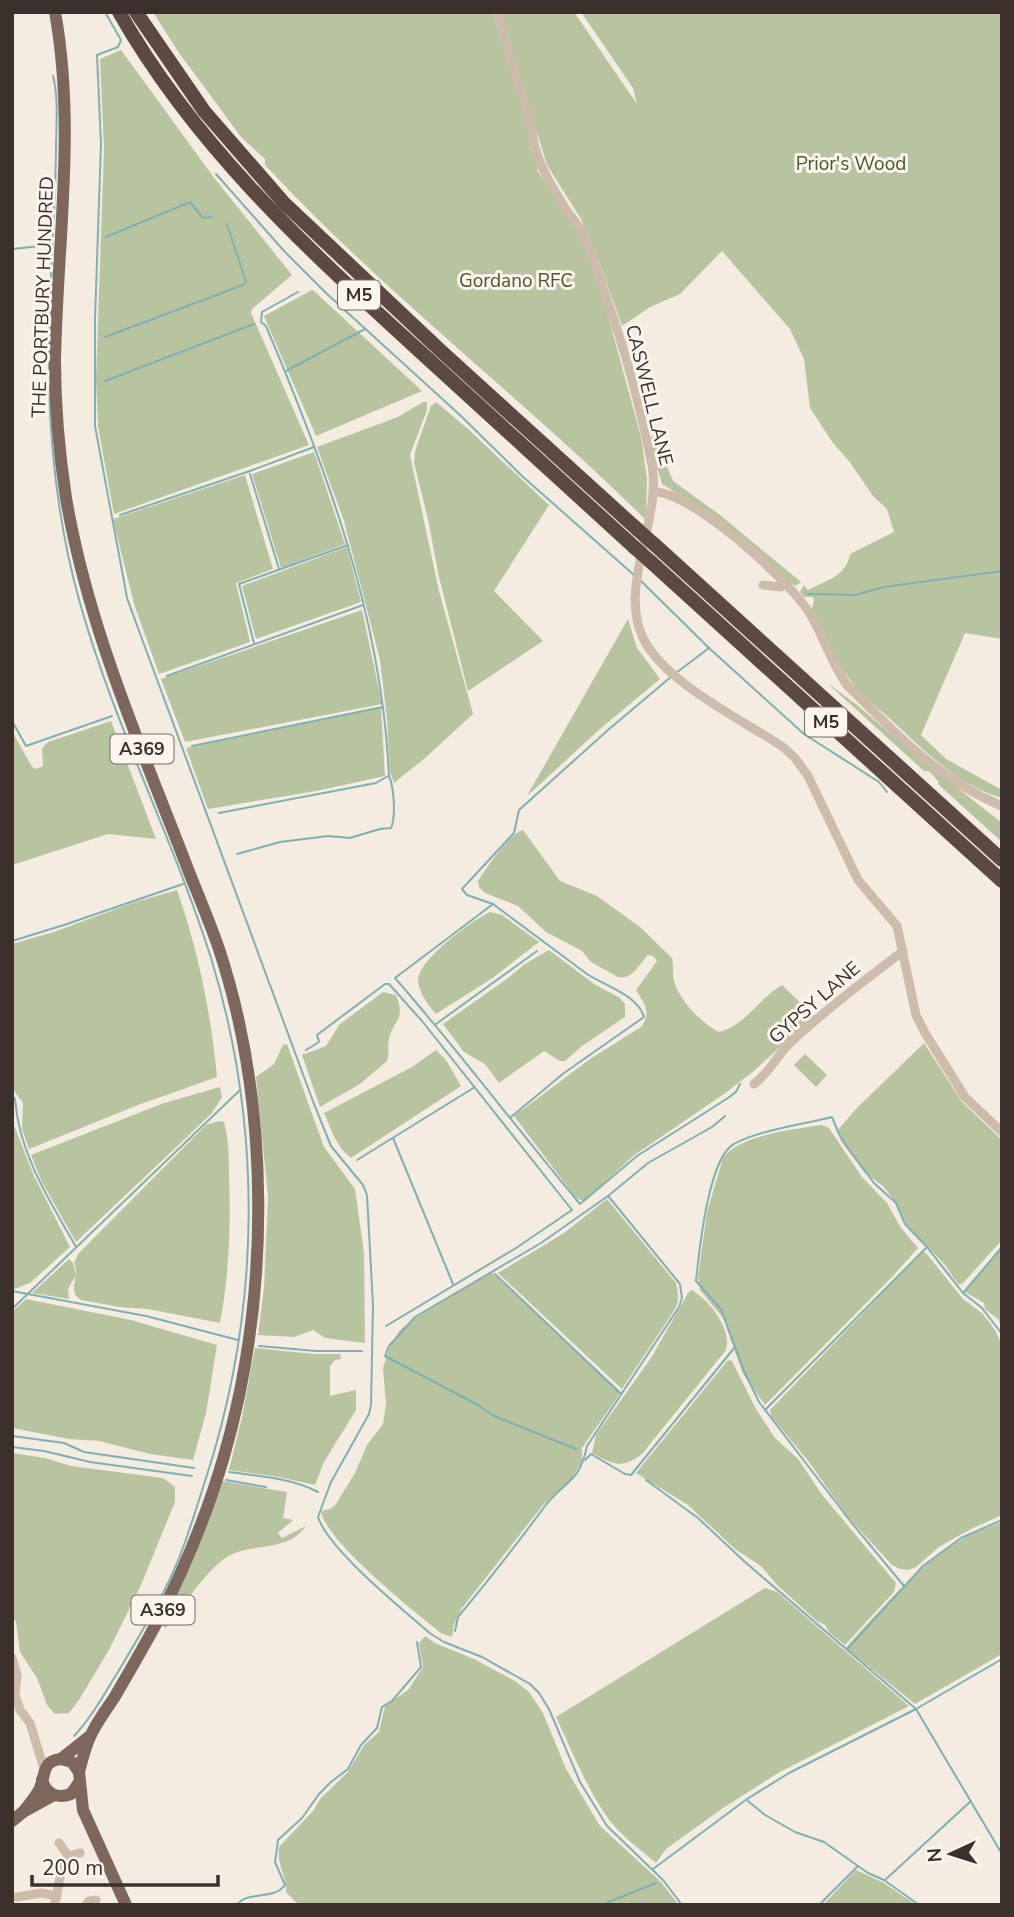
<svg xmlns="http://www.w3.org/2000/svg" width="1014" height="1917" font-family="'Nunito Sans',sans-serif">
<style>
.green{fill:#b8c4a0}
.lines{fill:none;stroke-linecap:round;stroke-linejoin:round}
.stream{stroke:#7fb0b2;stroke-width:2}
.minor{stroke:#cdbbac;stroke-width:9}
.major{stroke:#7d675c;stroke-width:12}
.highway{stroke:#5c4a42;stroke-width:14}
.highway-bridge{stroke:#5c4a42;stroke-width:14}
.labels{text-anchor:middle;stroke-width:6;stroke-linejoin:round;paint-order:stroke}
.shield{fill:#fbf5ee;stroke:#756b66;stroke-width:2}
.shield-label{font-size:18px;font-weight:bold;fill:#3b302b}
.park-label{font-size:19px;fill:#4a5a2e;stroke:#fbf5ee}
.street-label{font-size:19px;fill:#3b302b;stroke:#fbf5ee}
</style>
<rect width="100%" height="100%" fill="#f4ebe1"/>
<g class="green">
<path d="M153,12H492L529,127L530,148L540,167L537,170L575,227L588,253L607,312L641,437L647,479L646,520C522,398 383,292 265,165V159L241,137L177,50Z"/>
<path d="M500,12H574L637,104L633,88L581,12H1002V639L965,633L921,735L946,759L1002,790V798C957,786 922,748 889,718C876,706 859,694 850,680C834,659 824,633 812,609L814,600L813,597H804L800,592L804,585L808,590C826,580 846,577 850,554L894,532L887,509L873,496L849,461L833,443L810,408L804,359L790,329L722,251L680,294L650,307L622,326L598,259L581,219L547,165Z"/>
<path d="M121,50L215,179L292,275L252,309L251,313L309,445L114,514L98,426L96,379L104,149L100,59Z"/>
<path d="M312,290H313L422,391L316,436L264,316Z"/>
<path d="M423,402H427V410L410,455L439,591L473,714L425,758L394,783L390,772L387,719L380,660L344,521L317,447L398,417Z"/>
<path d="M436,402L468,429L549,505L494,591L543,641L468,691L439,577L428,519L414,463L415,451L431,406Z"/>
<path d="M654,435L673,481L720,515L801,582L795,586L788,581L708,513L662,484L649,440Z"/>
<path d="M314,452L345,544L281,568L252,474Z"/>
<path d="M245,475L273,569L236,583L250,642L159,674L134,604L113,519Z"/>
<path d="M347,547L361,602L256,639L242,586Z"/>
<path d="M362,610L382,704L185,742L161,679Z"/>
<path d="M628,619L637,648L660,679L600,729L527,796Z"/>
<path d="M827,683L856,704L908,749L1002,823V842L939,785L938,781L929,771H924Z"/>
<path d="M381,708L385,776L316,791L208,809L186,748Z"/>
<path d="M111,721L156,839L108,834L12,865V731L32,767L36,769L43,766L42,748L48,742Z"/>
<path d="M523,830L560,881L597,896L640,927L672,958C674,965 672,973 674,981C679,1000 701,1023 719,1032C745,1026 759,998 782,985L814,1016L755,1070L724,1094L633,1156L584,1201L576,1198L514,1116L590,1059L641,1027C652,1012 644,1003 636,990L657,961L653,956L648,955C639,964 633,980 618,977L591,962L582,951L546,932L518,906L485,893L479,887L478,881C486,869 510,833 523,830Z"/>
<path d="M177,890C198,950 211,1013 217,1077L138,1105L29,1149L22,1129L23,1103L12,1088V944L54,932L132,903Z"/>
<path d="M490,912L502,915L539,942L494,977L436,1014C429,1007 418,991 418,980C418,960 472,920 490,912Z"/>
<path d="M549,950L594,984L620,998L625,1004V1017L582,1046L565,1061H560L544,1051L499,1083L485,1064L464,1052L443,1024L508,978L525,964Z"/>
<path d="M383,992L396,995C406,1020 394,1019 389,1038C387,1046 390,1053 387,1061L360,1084L320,1107L302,1055L326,1046L340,1024Z"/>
<path d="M924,1043L962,1102L1002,1140V1240L962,1284H958L945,1265L907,1225L898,1206L884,1187L864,1172L841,1141L837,1131L857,1108Z"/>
<path d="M287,1044L324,1147L355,1189L364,1253L365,1343L325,1338L313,1330L294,1337L258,1335L264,1288L268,1196L256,1077L274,1064L283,1045Z"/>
<path d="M436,1050L446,1060L461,1086L351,1158C337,1148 331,1129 324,1113L412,1067Z"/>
<path d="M805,1054L827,1075L816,1087L794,1065Z"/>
<path d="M220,1087L222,1098L211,1114L76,1242L42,1182L31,1155L164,1103Z"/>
<path d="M12,1120L34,1176L70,1247L30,1283L14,1289Z"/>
<path d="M219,1121L224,1122C229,1140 229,1158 229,1176C231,1225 229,1275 220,1323L148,1309L119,1307L81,1300C66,1291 81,1277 74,1263L78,1254L206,1125Z"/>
<path d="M822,1125L829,1128L862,1177L887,1203L901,1228L918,1248L893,1276L765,1405L743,1374L723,1318L700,1290L698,1277L707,1212L723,1158C739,1135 795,1129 822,1125Z"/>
<path d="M607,1199L676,1283C678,1293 680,1300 675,1309L622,1389L498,1273L564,1233Z"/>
<path d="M1002,1248V1331L999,1320L985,1309L984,1303L965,1292Z"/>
<path d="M922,1252L926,1253L963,1299L983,1314L995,1330L1002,1345L1000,1375L1002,1382V1515L971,1529L939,1547L916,1567L908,1570L900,1569L892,1565L848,1517L809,1462L771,1416L770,1410Z"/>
<path d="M69,1259L73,1263L76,1275L68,1289L69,1299L32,1293Z"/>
<path d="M491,1272L621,1392L582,1448V1461L572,1478L543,1505L462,1608L454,1624L452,1637L441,1633C415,1612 325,1541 321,1511L330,1509L336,1504L355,1473L367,1445L383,1424L386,1404L383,1368L390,1346L400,1330L414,1319Z"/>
<path d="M692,1290C710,1301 732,1329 726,1350L642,1454C622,1469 614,1465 592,1453L596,1435L651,1358L688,1293Z"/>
<path d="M26,1299L131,1320L217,1345L206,1413L193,1460L150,1454L99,1441L69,1439L12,1428V1312Z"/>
<path d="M255,1348L314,1354H340L341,1359L335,1360L330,1366V1396L356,1390V1410L324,1462L315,1485L279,1477L229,1470L242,1417Z"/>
<path d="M728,1360L732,1361L756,1409L775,1438L798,1459L823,1496L896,1583L894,1592L845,1645L829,1632L825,1625L817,1621L778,1586L761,1566L735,1549L688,1505L636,1473Z"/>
<path d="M12,1453L45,1458L71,1466L163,1478L175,1487V1502L141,1585L110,1648L79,1700L69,1713L55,1714L47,1705L37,1678L20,1652L16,1622L12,1617Z"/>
<path d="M222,1481L287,1492L283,1518L293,1520L278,1533L282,1538L306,1526C287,1553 253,1542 227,1557C209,1567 180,1610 166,1628L161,1625Z"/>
<path d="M1002,1522V1654L915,1704L846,1648C876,1614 926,1557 966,1537C977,1531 990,1527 1002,1522Z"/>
<path d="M765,1588L777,1592L909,1706L778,1773L723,1808L666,1849L656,1863C639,1848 618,1834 605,1814C585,1784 571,1749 556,1717Z"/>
<path d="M425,1636L435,1643L474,1659L515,1681L529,1692L543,1713L566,1769L600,1826L660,1881L679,1905H299L286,1892C287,1875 276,1864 279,1847L313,1811L321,1798L348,1772L364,1745L379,1732L385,1706L408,1690L423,1667L419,1643Z"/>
<path d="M856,1870L884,1883L916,1905H823Z"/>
</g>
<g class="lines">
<g class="stream">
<path d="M105,12L121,40L118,47L97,55L101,144L95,319V426L123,576L127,598L142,639L314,1104L331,1146L363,1185L367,1195L373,1305L371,1405L369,1414L331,1482L318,1517C328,1549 403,1610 431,1634L444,1642L482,1657L530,1684L539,1693L549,1709L580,1782L607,1826L663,1880L682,1905"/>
<path d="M216,174L285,252L326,293L461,416L522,476L634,575"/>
<path d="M106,237L190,202L203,218L212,217"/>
<path d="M12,249L41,246"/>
<path d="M105,337L243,285L246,281L227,224"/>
<path d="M49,369C48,296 55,224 56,151C56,127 59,99 53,76"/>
<path d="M286,371L365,329"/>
<path d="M105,381L254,324"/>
<path d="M49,385C51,458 60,533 80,603C114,725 173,838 211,958C263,1128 261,1309 206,1478C199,1500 192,1523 184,1545C168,1590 142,1631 118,1672C104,1694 92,1717 74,1736"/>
<path d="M250,474L279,569"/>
<path d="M120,515L250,471L314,447"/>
<path d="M641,581L709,648L804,734L879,782L887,792"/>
<path d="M808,594L855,595L884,587L1002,571"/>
<path d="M254,643L239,584L348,545"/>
<path d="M676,673L709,648"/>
<path d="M167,676L363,605"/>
<path d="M672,676L608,730L519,810L514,833L462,889L467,895L493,904L395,978C459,1051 517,1129 580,1204L637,1156L728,1098L736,1092L740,1084"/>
<path d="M12,721L26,746L112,716"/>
<path d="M192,746L383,707"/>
<path d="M219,813L376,783L388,776"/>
<path d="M237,854L280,842L328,836L350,838L380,829L391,828C396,817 394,787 389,776C382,618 327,470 266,326L261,322L262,312L298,292"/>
<path d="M493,904L587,974C605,986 638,995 644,1017L564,1073L511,1117"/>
<path d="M12,941L64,925L183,884"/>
<path d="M436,1024L537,951"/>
<path d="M306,1050L319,1042L317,1035L385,984H389L422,1021L572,1210L516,1248L386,1326"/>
<path d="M12,1095L15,1099C19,1154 50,1201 76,1247"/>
<path d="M393,1138L453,1284"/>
<path d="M357,1160L475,1087"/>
<path d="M495,1274L620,1393"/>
<path d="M12,1291L146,1316L238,1340"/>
<path d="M964,1292L1002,1247"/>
<path d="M12,1309L240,1090"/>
<path d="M259,1346L316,1351H362"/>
<path d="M766,1409L927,1247"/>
<path d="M12,1436L64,1443L84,1452L194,1468"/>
<path d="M12,1447L44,1451L90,1462L192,1476"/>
<path d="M576,1449L494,1416L478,1405L385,1356L389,1346L415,1317L541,1243L608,1196L648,1163L712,1127L725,1116"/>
<path d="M585,1460L591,1454L625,1474L631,1475L735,1347"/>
<path d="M229,1472C258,1476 292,1478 318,1492"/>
<path d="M226,1480L266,1487"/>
<path d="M646,1480L698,1518L745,1562L916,1709L1002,1659"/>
<path d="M904,1586L851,1522L759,1402L744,1371L721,1309L696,1281C699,1253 708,1158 734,1144C756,1131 805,1124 832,1117L839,1134L850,1151L874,1183L896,1203L905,1224L927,1247L963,1293L982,1308L1002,1334"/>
<path d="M455,1631L458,1617C488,1581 517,1544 545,1506C565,1480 579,1484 587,1446L679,1307L682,1298L680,1284L609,1197"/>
<path d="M848,1648L923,1566L961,1538L1002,1520"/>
<path d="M748,1801L765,1815L795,1832L824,1842L868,1873L884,1880L919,1905"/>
<path d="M653,1869L747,1799L789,1773L916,1709L1002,1854"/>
<path d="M885,1880L971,1801"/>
<path d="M237,1905C247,1890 273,1901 285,1885L275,1862L278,1840L302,1818L319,1794L331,1782L348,1769L361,1745L377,1728L382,1707L392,1701L421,1667L417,1642"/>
<path d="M601,1905L656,1883"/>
<path d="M819,1905L858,1866"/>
</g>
<g class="minor">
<path d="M497,12L532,129C533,157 552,187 567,211C572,218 578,224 582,232C595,260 603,288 613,317C629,364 642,416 652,465C662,520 618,585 643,638C665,683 741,719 783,747L795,758L808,776L858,880L897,926L916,1015L925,1033L965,1097L1002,1132"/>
<path d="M653,492C691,490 790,581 810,614C824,637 831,663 847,685C893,731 940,781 1002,806"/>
<path d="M763,585L781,587"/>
<path d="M754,1084C769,1073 776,1057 789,1044C825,1010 864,981 903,951"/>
<path d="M12,1658L17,1675L15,1695L20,1710L30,1723L44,1769"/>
<path d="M59,1843L68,1856"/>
<path d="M17,1897L41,1893L57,1896"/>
<path d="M54,1905C62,1885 55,1857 80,1853"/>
<path d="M86,1905L89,1901L96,1900"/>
</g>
<g class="major">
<path d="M55,12C76,127 57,245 55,360C55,406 59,452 66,498C88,628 142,749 189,872C199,897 210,923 219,949C271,1107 270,1297 224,1456C207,1515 183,1572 155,1626C142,1650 128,1674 114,1698C106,1710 96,1723 90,1737C85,1748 82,1760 79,1772"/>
<path d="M61,1759L90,1736"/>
<path d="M42,1780C46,1794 57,1799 71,1794L78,1784"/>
<path d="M23,1812C29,1804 36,1797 40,1788C46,1773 42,1761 61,1759L72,1762L79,1772L83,1810L126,1905"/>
<path d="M12,1821L23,1812L54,1795"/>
</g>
<g class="highway">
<path d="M119,12C194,144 303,245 414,346C487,413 561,480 634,547"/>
<path d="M136,12L204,111L284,203L441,351L638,530"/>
<path d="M655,545L1002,860"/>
<path d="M651,562L1002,881"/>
</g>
<g class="highway-bridge">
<path d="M638,530L655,545"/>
<path d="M634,547L651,562"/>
</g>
</g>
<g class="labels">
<g class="shield">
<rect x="338" y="280.5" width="42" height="29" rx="5"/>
<rect x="805" y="707.5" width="42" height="29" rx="5"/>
<rect x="110.5" y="734.5" width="63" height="29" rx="5"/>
<rect x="131.5" y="1595.5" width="63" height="29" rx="5"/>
</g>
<g class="shield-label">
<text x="359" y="301">M5</text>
<text x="826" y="728">M5</text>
<text x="142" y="755">A369</text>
<text x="163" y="1616">A369</text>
</g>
<g class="park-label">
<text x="851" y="170">Prior's Wood</text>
<text x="516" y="287">Gordano RFC</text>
</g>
<g class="street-label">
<text transform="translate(42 297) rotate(-88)" y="7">THE PORTBURY HUNDRED</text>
<text transform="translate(650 395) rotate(76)" y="7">CASWELL LANE</text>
<text transform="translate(814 1002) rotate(-41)" y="7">GYPSY LANE</text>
</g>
</g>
<rect width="1014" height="1917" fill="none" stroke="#3b302b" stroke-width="28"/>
<g transform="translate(951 1854) rotate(266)" stroke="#fbf5ee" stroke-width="5" paint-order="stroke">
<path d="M0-5L12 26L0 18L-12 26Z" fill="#3b302b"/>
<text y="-10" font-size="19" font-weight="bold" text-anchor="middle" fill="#3b302b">N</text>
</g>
<path d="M32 1875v10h186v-10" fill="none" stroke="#3b302b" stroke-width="3.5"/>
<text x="42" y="1875" font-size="21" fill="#3b302b" stroke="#fbf5ee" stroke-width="5" paint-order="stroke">200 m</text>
</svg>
